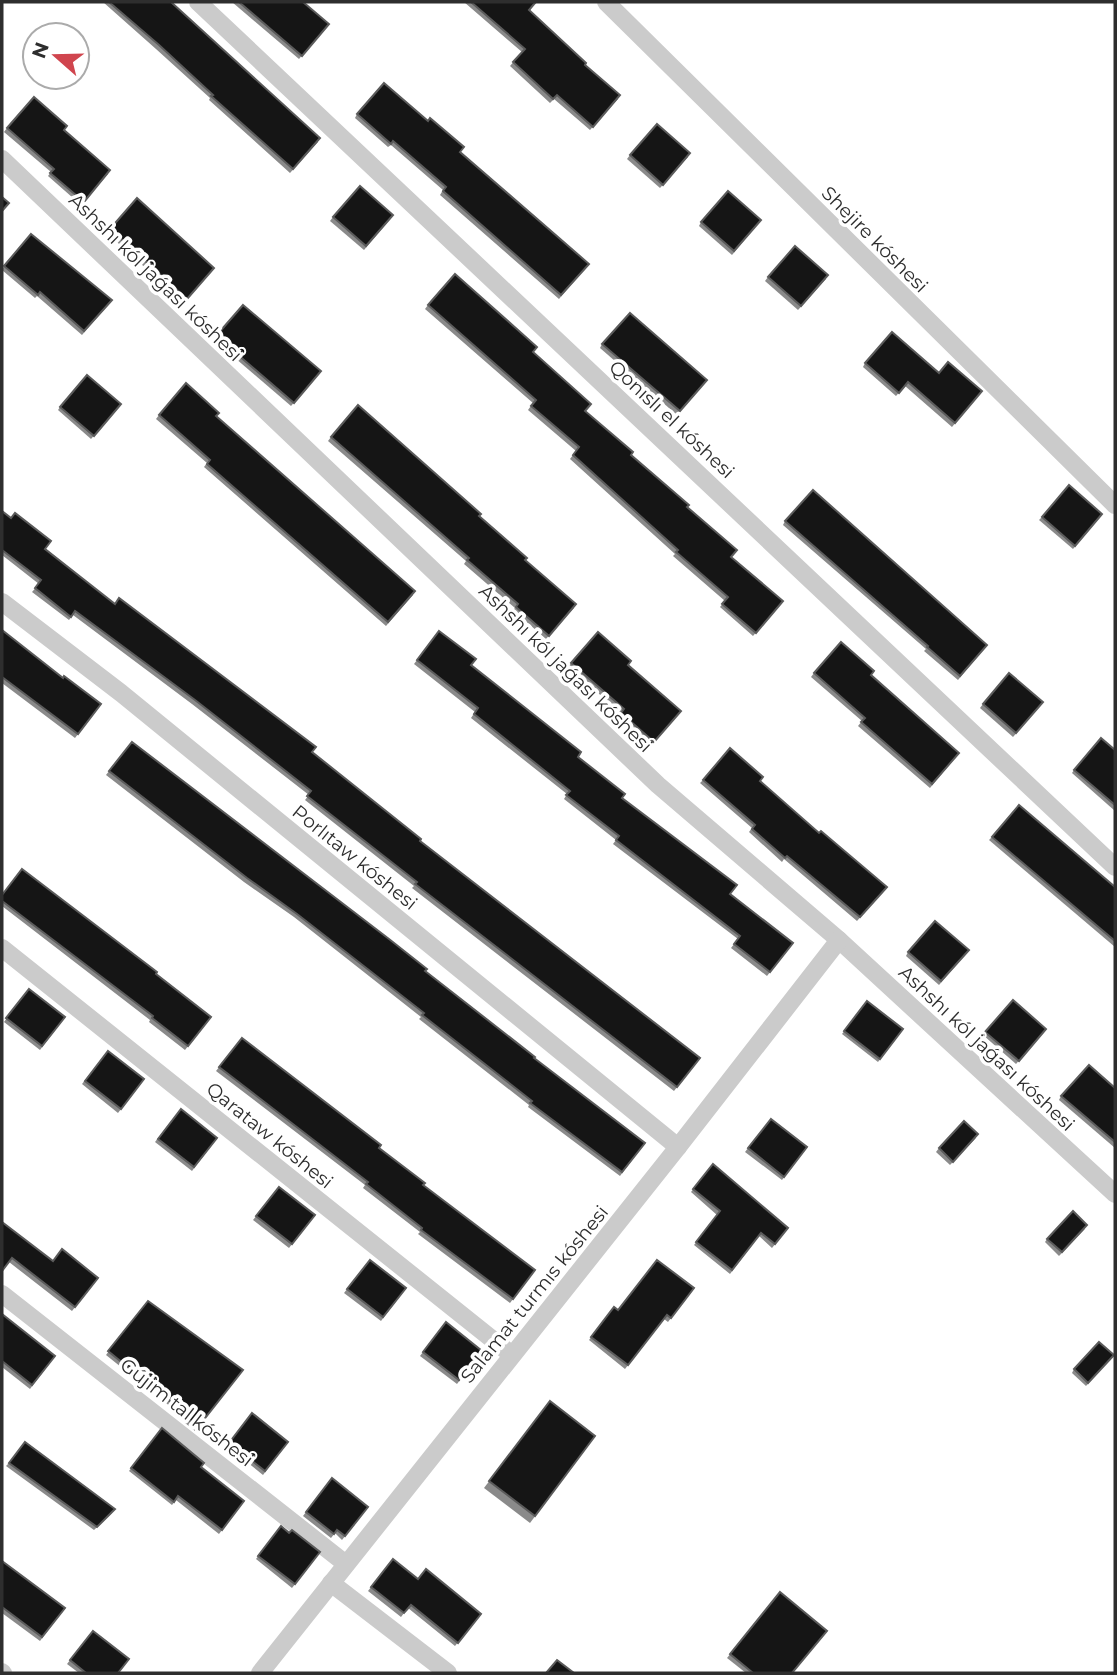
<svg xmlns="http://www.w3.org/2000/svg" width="1117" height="1675" font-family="Montserrat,sans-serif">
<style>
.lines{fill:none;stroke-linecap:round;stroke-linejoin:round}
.street{stroke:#cbcbcb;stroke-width:18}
.wall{fill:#8a8a8a}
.building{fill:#151515;stroke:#5b5b5b;stroke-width:2}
.labels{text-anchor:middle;stroke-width:7;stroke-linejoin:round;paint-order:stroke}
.street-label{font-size:19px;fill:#2e2e2e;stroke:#fff}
</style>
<rect width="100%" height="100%" fill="#fff"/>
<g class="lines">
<g class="street">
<path d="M198,2L1115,867"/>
<path d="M606,2L1115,505"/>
<path d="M2,159L658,785L839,940L1115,1194"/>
<path d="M2,602L121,693L678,1147"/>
<path d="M2,948L512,1355"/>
<path d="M2,1294L346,1564"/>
<path d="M331,1583L448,1673"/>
<path d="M2,1672L3,1673"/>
<path d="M260,1673L678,1147L839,940"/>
</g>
</g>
<g class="wall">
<path d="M103,2H171L318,142L290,173L209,100L210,98L156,49Z"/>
<path d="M232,2H303L329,24L299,59Z"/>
<path d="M464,2H534L530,11L585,65L618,99L590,130L554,99L550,103L510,66L522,52Z"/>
<path d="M357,114L589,264L559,299L440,195L443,190L391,145L388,147L355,118Z"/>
<path d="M7,128L64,130L108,174L81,205L48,176L51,172L4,132Z"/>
<path d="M630,155L688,157L660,188L627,159Z"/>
<path d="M333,217L391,218L364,250L330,221Z"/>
<path d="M761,220L732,255L699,226L701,222Z"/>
<path d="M110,229L214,268L184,303L107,233Z"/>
<path d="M4,266L109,304L82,335L37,296L35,298L2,270Z"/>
<path d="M768,277L826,279L798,310L765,281Z"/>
<path d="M428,305L533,352L585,411L687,507L731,557L780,605L753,636L720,607L725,601L673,556L675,554L570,459L576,451L528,410L533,403L425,309Z"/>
<path d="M216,336L318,375L291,406L214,340Z"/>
<path d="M602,344L707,380L677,415L600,348Z"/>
<path d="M865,363L939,373L982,391L952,427L905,386L896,396L863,367Z"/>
<path d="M60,407L118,408L91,439L58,410Z"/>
<path d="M159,415L216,417L413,595L386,626L204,467L207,463L156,419Z"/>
<path d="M331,437L479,516L574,608L546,639L513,610L515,608L464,564L466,561L328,441Z"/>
<path d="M2,511L46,549L115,604L312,752L420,841L697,1061L674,1091L412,888L414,886L305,800L309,795L192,704L73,615L69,620L32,592L39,584L2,555Z"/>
<path d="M1102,514L1073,549L1039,520L1042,517Z"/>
<path d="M785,521L987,645L958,680L924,651L926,649L783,525Z"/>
<path d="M2,630L63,678L101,704L75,738L2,683Z"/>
<path d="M439,631L471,665L578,757L622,798L730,894L793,943L767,976L731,948L738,939L613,844L616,840L564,799L567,794L471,718L475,712L414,664Z"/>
<path d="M571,663L628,665L681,711L651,746L618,717L621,713L568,667Z"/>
<path d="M814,673L871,676L959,753L930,788L858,726L862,721L811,677Z"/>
<path d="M1043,702L1013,737L980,708L983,704Z"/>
<path d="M132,742L425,971L534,1058L645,1143L620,1176L528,1107L529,1105L419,1019L421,1017L294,917L244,882L106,775Z"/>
<path d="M1115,750V811L1072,773L1074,770Z"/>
<path d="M703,780L760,781L819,833L887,887L857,921L784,859L782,862L749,832L752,828L700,783Z"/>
<path d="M992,837L1115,887V947L989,840Z"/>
<path d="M2,895L156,974L211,1017L185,1050L149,1022L150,1020L2,906Z"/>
<path d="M908,952L966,954L939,985L906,956Z"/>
<path d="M29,989L65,1017L40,1050L4,1022Z"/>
<path d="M867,1001L903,1029L878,1062L842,1034Z"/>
<path d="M985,1032L1043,1033L1016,1064L983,1035Z"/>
<path d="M242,1038L379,1148L423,1185L535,1270L510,1303L418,1234L420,1232L363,1188L365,1185L216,1071Z"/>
<path d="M108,1051L144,1079L118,1113L82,1084Z"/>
<path d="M1115,1088V1148L1059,1100L1061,1096Z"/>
<path d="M181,1109L217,1138L192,1171L155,1142Z"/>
<path d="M771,1119L807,1147L782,1180L745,1152Z"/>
<path d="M976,1138L950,1165L936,1152L939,1148Z"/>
<path d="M713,1164L788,1228L772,1248L759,1236L730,1274L694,1245L717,1215L691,1192Z"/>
<path d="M279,1187L315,1215L289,1248L253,1220Z"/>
<path d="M2,1222L53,1261L98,1278L72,1311L9,1262Z"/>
<path d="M1085,1229L1059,1256L1045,1242L1047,1239Z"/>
<path d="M370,1260L406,1288L381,1321L344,1293Z"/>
<path d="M694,1288L668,1322L664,1319L625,1369L589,1340L614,1307L618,1310Z"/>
<path d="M148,1301L243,1370L195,1431L174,1414L176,1411L106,1355Z"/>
<path d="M2,1314L55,1356L30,1389L2,1367Z"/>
<path d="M446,1322L482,1351L457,1384L420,1356Z"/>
<path d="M1114,1355L1086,1386L1072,1373L1074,1369Z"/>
<path d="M550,1401L595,1436L530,1523L484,1488Z"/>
<path d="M252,1413L288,1442L263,1475L227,1446Z"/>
<path d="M162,1428L201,1467L244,1501L219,1534L176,1500L172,1505L129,1471Z"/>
<path d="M9,1463L112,1513L94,1530L6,1466Z"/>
<path d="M332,1478L368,1507L342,1540L335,1533L331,1538L303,1516Z"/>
<path d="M281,1526L320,1552L292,1588L256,1559Z"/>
<path d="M393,1559L418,1579L481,1614L455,1646L408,1608L401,1617L368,1591Z"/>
<path d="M2,1561L65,1608L40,1641L2,1613Z"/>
<path d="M780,1592L793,1673H746L727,1658Z"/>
<path d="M93,1631L118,1673H79L67,1664Z"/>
</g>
<g class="building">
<path d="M109,2H171L320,138L293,169L211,96L213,95L159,45Z"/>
<path d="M239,2H303L329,24L302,56Z"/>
<path d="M471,2H534L535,3L529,10L586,63L585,65L620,95L593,127L557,95L553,99L513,62L525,49Z"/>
<path d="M384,83L428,121L430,118L464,147L460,152L589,264L561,295L443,191L446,187L393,141L391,144L357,114Z"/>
<path d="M34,97L67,126L64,130L110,170L84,202L50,173L54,169L7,128Z"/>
<path d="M657,124L690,153L663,185L630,155Z"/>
<path d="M360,186L393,215L366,246L333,217Z"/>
<path d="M728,191L761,220L734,251L701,222Z"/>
<path d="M2,197L9,203L2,211Z"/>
<path d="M137,198L214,268L187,299L110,229Z"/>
<path d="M31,234L112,300L84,331L40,292L38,295L4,266Z"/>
<path d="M795,246L828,275L801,306L768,277Z"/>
<path d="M455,274L537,347L533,352L591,404L585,411L633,452L631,455L689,505L687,507L737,550L731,557L783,601L756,633L722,604L728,597L676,552L678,550L573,455L579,447L531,406L536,400L428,305Z"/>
<path d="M243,305L321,371L294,403L216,336Z"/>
<path d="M630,313L707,380L680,411L602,344Z"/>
<path d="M892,332L939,373L948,362L982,391L955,423L908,382L899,393L865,363Z"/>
<path d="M87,375L121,404L94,436L60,407Z"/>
<path d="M186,383L219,413L216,416L415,591L388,622L207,464L210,460L159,415Z"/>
<path d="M358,405L481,514L479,516L527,558L525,560L576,604L549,636L516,607L518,604L467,560L469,558L331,437Z"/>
<path d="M1069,485L1102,514L1075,546L1042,517Z"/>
<path d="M813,490L987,645L960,676L927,647L928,646L785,521Z"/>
<path d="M2,511L11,518L15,513L51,541L45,549L115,604L119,598L316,747L312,752L421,839L420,841L700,1058L677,1087L415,884L417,882L307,796L311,791L195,700L75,611L71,617L35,588L41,580L2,550Z"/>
<path d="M2,630L63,678L64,676L101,704L78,734L2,677Z"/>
<path d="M439,631L476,659L471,665L581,752L578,757L625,794L622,798L737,885L730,894L793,943L770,972L734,944L740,936L616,840L619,836L566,795L570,791L474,714L478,708L417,660Z"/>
<path d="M598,632L631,661L628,665L681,711L654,742L621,713L624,709L571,663Z"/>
<path d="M841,642L874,671L871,675L959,753L932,784L861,722L865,718L814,673Z"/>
<path d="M1009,673L1043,702L1016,733L983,704Z"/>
<path d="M1101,738L1115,750V805L1074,770Z"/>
<path d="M132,742L389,939L427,969L425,971L535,1057L534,1058L645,1143L622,1172L530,1103L532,1101L422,1015L424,1013L297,914L247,878L109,771Z"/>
<path d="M730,748L763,777L760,781L819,833L821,831L887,887L860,917L787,856L785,858L752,829L755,825L703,780Z"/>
<path d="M1019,805L1115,887V941L992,837Z"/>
<path d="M22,869L157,972L156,974L211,1017L188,1046L152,1018L153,1016L2,901V895Z"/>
<path d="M935,921L969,950L941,981L908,952Z"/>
<path d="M29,989L65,1017L42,1046L6,1018Z"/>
<path d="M1013,1000L1046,1029L1019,1061L985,1032Z"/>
<path d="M867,1001L903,1029L880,1059L844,1031Z"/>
<path d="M242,1038L381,1145L379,1148L425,1183L423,1185L535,1270L513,1299L421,1230L422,1228L366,1184L368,1182L219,1067Z"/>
<path d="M108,1051L144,1079L121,1109L85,1081Z"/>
<path d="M1089,1065L1115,1088V1142L1061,1096Z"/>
<path d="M181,1109L217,1138L194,1167L158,1139Z"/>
<path d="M771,1119L807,1147L784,1177L748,1148Z"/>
<path d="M964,1121L978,1134L953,1162L939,1148Z"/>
<path d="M713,1164L788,1228L775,1244L761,1233L732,1270L696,1242L720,1211L693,1189Z"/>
<path d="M279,1187L315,1215L292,1244L256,1216Z"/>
<path d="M1073,1211L1087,1225L1062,1252L1047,1239Z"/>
<path d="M2,1222L53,1261L62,1249L98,1278L75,1307L12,1258L2,1271Z"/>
<path d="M370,1260L406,1288L383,1317L347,1289Z"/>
<path d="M657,1260L694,1288L671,1318L667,1315L628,1365L591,1337L614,1307L618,1310Z"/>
<path d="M148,1301L243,1370L198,1427L176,1410L178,1408L108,1351Z"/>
<path d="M2,1314L55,1356L32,1385L2,1361Z"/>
<path d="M446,1322L482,1351L459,1380L423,1352Z"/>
<path d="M1099,1342L1114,1355L1088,1383L1074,1369Z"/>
<path d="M550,1401L595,1436L535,1516L489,1481Z"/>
<path d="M252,1413L288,1442L265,1471L229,1443Z"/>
<path d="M162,1428L204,1463L201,1467L244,1501L222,1530L178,1496L174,1502L131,1468Z"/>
<path d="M25,1442L115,1509L97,1527L9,1463Z"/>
<path d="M332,1478L368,1507L345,1536L337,1530L334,1534L306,1512Z"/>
<path d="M281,1526L289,1533L292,1530L320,1552L295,1584L258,1556Z"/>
<path d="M393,1559L418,1579L426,1569L481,1614L458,1643L411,1605L404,1613L371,1587Z"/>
<path d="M2,1561L65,1608L42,1637L2,1607Z"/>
<path d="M780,1592L827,1631L792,1673H753L730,1654Z"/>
<path d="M93,1631L129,1659L118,1673H86L70,1660Z"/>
<path d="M557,1660L574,1673H546Z"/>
</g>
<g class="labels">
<g class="street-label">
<text transform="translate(875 239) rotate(45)" y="7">Shejire kóshesi</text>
<text transform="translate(156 277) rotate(44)" y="7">Ashshı kól jaǵası kóshesi</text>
<text transform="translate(672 419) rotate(43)" y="7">Qonıslı el kóshesi</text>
<text transform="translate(566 668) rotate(44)" y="7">Ashshı kól jaǵası kóshesi</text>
<text transform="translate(355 857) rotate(39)" y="7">Porlıtaw kóshesi</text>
<text transform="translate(987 1048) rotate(43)" y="7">Ashshı kól jaǵası kóshesi</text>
<text transform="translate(270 1135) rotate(39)" y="7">Qarataw kóshesi</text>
<text transform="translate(534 1294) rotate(-51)" y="7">Salamat turmıs kóshesi</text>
<text transform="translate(187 1412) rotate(38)" y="7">Gújim tal kóshesi</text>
</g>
</g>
<rect width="1117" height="1675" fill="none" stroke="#2e2e2e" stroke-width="7"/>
<g transform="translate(56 56) rotate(290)"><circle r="33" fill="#ffffff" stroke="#ababab" stroke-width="2"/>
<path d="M0-5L12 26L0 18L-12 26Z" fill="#d0454e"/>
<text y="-10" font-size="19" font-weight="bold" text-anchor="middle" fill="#2e2e2e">N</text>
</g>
</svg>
